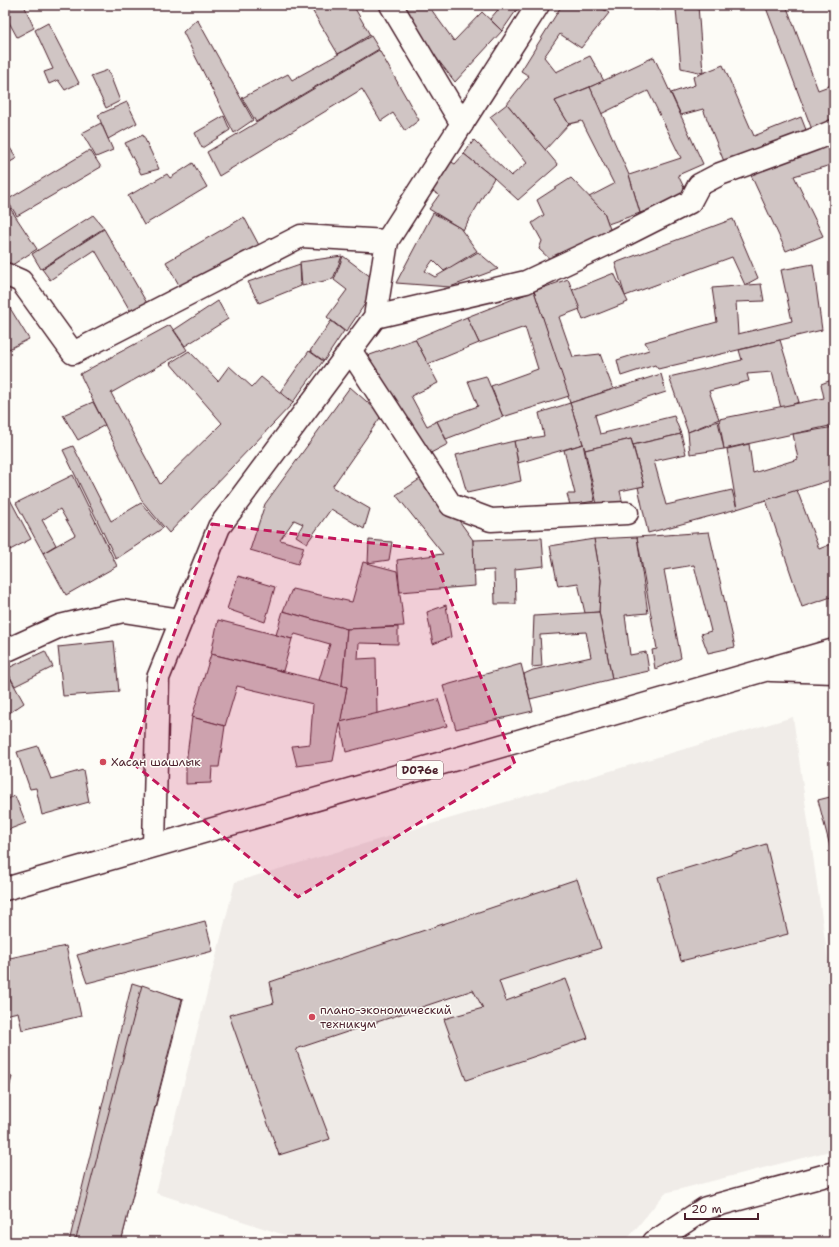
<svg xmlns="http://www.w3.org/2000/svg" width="839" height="1247" font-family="'Shantell Sans',sans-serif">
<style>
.built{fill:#f0ece8}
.building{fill:#d0c5c4;stroke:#4a1f2b}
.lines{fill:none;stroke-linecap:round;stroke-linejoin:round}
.minor-casing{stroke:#4a1f2b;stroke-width:25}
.major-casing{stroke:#4a1f2b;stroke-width:25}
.minor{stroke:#fdfcf7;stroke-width:22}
.major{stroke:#fdfcf7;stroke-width:22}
.marked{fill:#c2185b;fill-opacity:0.2;stroke:#c2185b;stroke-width:3;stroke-dasharray:8 5;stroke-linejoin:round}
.poi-dot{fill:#d1495b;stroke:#fdfcf7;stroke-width:1.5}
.labels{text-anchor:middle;stroke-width:3;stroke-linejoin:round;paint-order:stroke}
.shield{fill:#fdfcf7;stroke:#806168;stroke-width:1}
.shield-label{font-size:11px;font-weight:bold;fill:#4a1f2b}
.poi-label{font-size:12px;fill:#4a1f2b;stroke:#fdfcf7;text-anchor:start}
</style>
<rect width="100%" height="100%" fill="#fdfcf7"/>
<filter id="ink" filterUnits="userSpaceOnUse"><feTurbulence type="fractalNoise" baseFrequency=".025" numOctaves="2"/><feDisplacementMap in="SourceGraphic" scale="8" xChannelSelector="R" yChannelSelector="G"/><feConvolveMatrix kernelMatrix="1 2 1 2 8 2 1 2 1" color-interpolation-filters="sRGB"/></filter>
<g filter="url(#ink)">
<path class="built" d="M793,717L834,1002V1150L665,1193L625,1242H306L156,1193L235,882Z"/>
<g class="building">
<path d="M5,5H24L34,28L17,37L5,15Z"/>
<path d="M309,5H353L370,35L338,54Z"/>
<path d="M400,5H428L454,41L482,12L502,31L455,82L415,30Z"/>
<path d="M502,5H520L502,31L490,19Z"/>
<path d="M562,5H597L609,13L581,48L560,34L544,57L556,72L590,56L604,81L555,101L569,124L545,150L507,104L529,76L521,71Z"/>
<path d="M654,5H698L703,73L681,68L676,9L655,10Z"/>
<path d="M765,5H786L818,90L834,84V126L814,135Z"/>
<path d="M197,19L253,120L234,133L183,32Z"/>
<path d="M48,23L79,83L65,90L58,80L49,84L44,72L53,69L35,30Z"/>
<path d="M371,36L379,49L256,122L242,98L288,74L292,80Z"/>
<path d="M379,50L419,120L405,131L393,113L381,121L362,89L219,176L207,152Z"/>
<path d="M654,57L703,164L678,175L688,196L640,213L629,175L681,158L648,91L601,114L590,87Z"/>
<path d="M723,65L754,136L801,117L810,140L727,169L703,109L681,115L671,93L695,85L693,77Z"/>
<path d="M108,70L120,101L106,108L91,76Z"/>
<path d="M590,87L629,175L640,213L608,224L604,212L589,197L614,184L582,121L569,124L555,101Z"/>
<path d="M127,102L137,123L108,139L98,115Z"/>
<path d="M507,104L558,165L518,200L494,178L464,154L474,140L511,176L527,163L490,117Z"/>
<path d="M224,116L230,130L202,148L195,133Z"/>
<path d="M101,123L113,150L96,157L82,133Z"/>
<path d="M143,135L159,169L141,174L125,143Z"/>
<path d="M5,141L17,158L5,165Z"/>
<path d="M826,141L834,164L794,176L823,236L786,251L749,171Z"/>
<path d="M90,150L101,167L17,216L7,200Z"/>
<path d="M464,154L494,178L463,230L429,209L439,195L430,189L448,160L455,164Z"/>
<path d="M193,163L207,187L144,225L128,196L167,174L170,178Z"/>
<path d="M571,178L604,212L611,232L555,264L539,249L542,241L532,223L544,215L537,200Z"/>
<path d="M5,202H6L37,249L6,269Z"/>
<path d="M433,213L460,228L477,251L444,271L433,260L425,271L435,277L478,252L498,269L450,287L396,283Z"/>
<path d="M93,215L104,228L41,269L32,254Z"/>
<path d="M244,217L261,249L183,292L166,262Z"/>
<path d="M733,219L758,278L745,285L732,257L625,296L615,263Z"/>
<path d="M104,229L148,305L132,314L95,250L50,280L42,269Z"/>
<path d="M342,256L333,279L302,286L300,262Z"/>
<path d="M343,256L379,283L346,332L327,317L347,290L334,280Z"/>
<path d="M300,264L301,286L259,303L248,282Z"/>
<path d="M813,264L822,330L658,369L655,365L621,376L617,360L649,350L645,342L717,322L712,288L761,284L764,301L736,302L738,334L792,321L781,270Z"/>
<path d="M614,273L628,302L583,320L572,290Z"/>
<path d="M568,279L580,309L559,317L573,357L600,354L613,389L570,403L534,291Z"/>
<path d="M534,291L569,396L503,417L491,386L538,369L525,327L479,343L467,317Z"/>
<path d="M5,300L29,339L5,351Z"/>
<path d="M218,301L228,319L185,346L174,330Z"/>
<path d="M467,317L479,343L428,364L415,339Z"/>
<path d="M331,321L344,331L324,361L310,351Z"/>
<path d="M170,325L187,350L111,393L160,484L222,423L170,363L189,351L218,381L229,366L252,387L261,377L293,403L169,533L142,501L80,374Z"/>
<path d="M415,339L438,383L411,396L427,426L437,421L448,444L423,457L367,356Z"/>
<path d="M780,340L799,402L781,408L772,372L747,374L749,381L709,391L719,419L688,432L669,377L742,360L739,350Z"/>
<path d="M309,351L323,361L293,402L280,392Z"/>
<path d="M661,374L666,392L595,415L600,434L674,416L681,434L633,445L631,439L585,450L570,403Z"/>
<path d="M486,376L503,417L446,439L437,421L478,406L468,381Z"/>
<path d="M834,379V425L724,449L719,419L824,398L821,384Z"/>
<path d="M350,387L382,415L332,487L370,509L364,529L331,509L307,543L296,536L303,524L294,520L280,540L304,547L298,564L250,550L265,504Z"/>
<path d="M93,402L105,425L78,440L63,415Z"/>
<path d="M570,403L583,444L518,463L514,441L544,436L539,413Z"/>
<path d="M718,421L724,449L690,454L688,432Z"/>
<path d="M834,427V479L737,509L727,449L749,444L753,473L798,459L793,434Z"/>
<path d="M681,434L686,454L654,461L666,505L732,490L737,509L648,533L638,487L644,486L633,445Z"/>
<path d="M631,439L644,486L620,491L623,504L598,509L585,450Z"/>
<path d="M514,441L521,481L467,493L456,455Z"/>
<path d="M583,444L595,501L570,505L567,494H575L564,450Z"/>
<path d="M73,446L111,521L141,503L163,528L116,559L63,450Z"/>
<path d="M73,475L117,566L66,595L43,553L75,535L60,509L42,520L56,545L43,553L16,503Z"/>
<path d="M426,475L473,540L475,586L400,592L397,560L443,554L396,495Z"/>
<path d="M5,490L31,539L10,550L5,540Z"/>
<path d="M797,490L819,549L834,543V596L802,607L766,500Z"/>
<path d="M709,532L735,647L708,653L701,634L711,631L694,565L664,570L681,658L655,669L652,650L657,649L637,537Z"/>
<path d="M637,537L648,613L625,615L630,655L646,652L649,671L612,679L599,612L601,580L594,539Z"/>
<path d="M542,538L544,566L515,569L516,604H495L494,570L474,571L473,540Z"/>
<path d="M594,539L601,580L599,612L585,613L578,583L558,586L550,546Z"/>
<path d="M369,540L392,542L389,560L368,563Z"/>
<path d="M363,562L397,571L404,626L347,629L283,611L292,589L352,602Z"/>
<path d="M238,576L275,587L265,622L227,609Z"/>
<path d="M446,605L451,637L433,644L427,612Z"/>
<path d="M283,611L347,629L342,686L319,680L330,644L295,634L292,639L276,635Z"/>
<path d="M599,612L612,679L530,699L524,674L533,670L591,657L586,632L540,635L542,666L532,667L534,616Z"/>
<path d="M218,620L292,639L283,671L211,654Z"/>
<path d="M398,627V644L359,643L358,659L376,658L377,715L340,722L347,687L342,686L347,629Z"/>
<path d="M114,641L119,692L63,696L58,647Z"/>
<path d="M45,651L53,667L15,686L6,669Z"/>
<path d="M211,654L347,687L333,761L297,766L292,746L310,744L313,704L237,686L225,726L192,717Z"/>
<path d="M521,664L533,711L456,729L443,686Z"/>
<path d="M5,669L24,703L5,716Z"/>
<path d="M438,699L447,726L346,752L340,722Z"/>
<path d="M192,717L225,726L219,767H212L211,783L186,784V763Z"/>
<path d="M38,746L51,779L83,770L89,802L42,815L36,788L30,789L17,752Z"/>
<path d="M15,796L26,823L5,831V800Z"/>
<path d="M834,796V853L832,854L818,800Z"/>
<path d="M766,844L788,934L681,961L658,877Z"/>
<path d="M577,879L601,948L499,981L506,1001L566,979L588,1038L466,1080L444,1019L483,1008L473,990L296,1049L330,1139L279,1155L229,1015L274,1003L270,982Z"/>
<path d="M205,921L213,951L87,983L77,955Z"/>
<path d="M66,946L81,1016L22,1030L18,1012L5,1015V959Z"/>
<path d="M132,983L183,999L121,1242H69Z"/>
<path d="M142,985L182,999L121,1242H75Z"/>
<path d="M5,1072L10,1073L5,1093Z"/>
<path d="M5,1075L12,1077L5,1103Z"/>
</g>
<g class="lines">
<g class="minor-casing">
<g id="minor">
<path d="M391,5L462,124"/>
<path d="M5,274L21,281L73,353L301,236L387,241"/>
<path d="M375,317L526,282L611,242L690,202L699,185L720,174L815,139L834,131"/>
<path d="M350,350L451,505L491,520L627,513"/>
<path d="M5,651L60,626L123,611L181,620"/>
<path d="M771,670L834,672"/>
<path d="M154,845L158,678L219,527L375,317L387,241L538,5"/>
<path d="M654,1242L706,1208L834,1173"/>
</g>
</g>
<g class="major-casing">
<path id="major" d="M5,889L834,650"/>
</g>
<use href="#minor" class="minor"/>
<use href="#major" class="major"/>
</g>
</g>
<path class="marked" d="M212,524L431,550L515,764L298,897L130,761Z"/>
<g class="poi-dot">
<circle cx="103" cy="762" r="4"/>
<circle cx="312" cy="1017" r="4"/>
</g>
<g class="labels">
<rect class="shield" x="397" y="761" width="46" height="18" rx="3"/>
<g class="shield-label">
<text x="420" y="774">D076e</text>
</g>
<g class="poi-label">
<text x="111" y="766">Хасан шашлык</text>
<text x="320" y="1014">плано-экономический<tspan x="320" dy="14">техникум</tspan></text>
</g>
</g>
<rect width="839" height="1247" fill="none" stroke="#fdfcf7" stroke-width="20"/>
<rect x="10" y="10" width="819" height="1227" fill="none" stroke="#4a1f2b" stroke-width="1.5" filter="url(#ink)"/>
<path d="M685 1213v6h73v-6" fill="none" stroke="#4a1f2b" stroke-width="2"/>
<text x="691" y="1213" font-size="12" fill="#4a1f2b" stroke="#fdfcf7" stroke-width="3" paint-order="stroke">20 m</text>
</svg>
